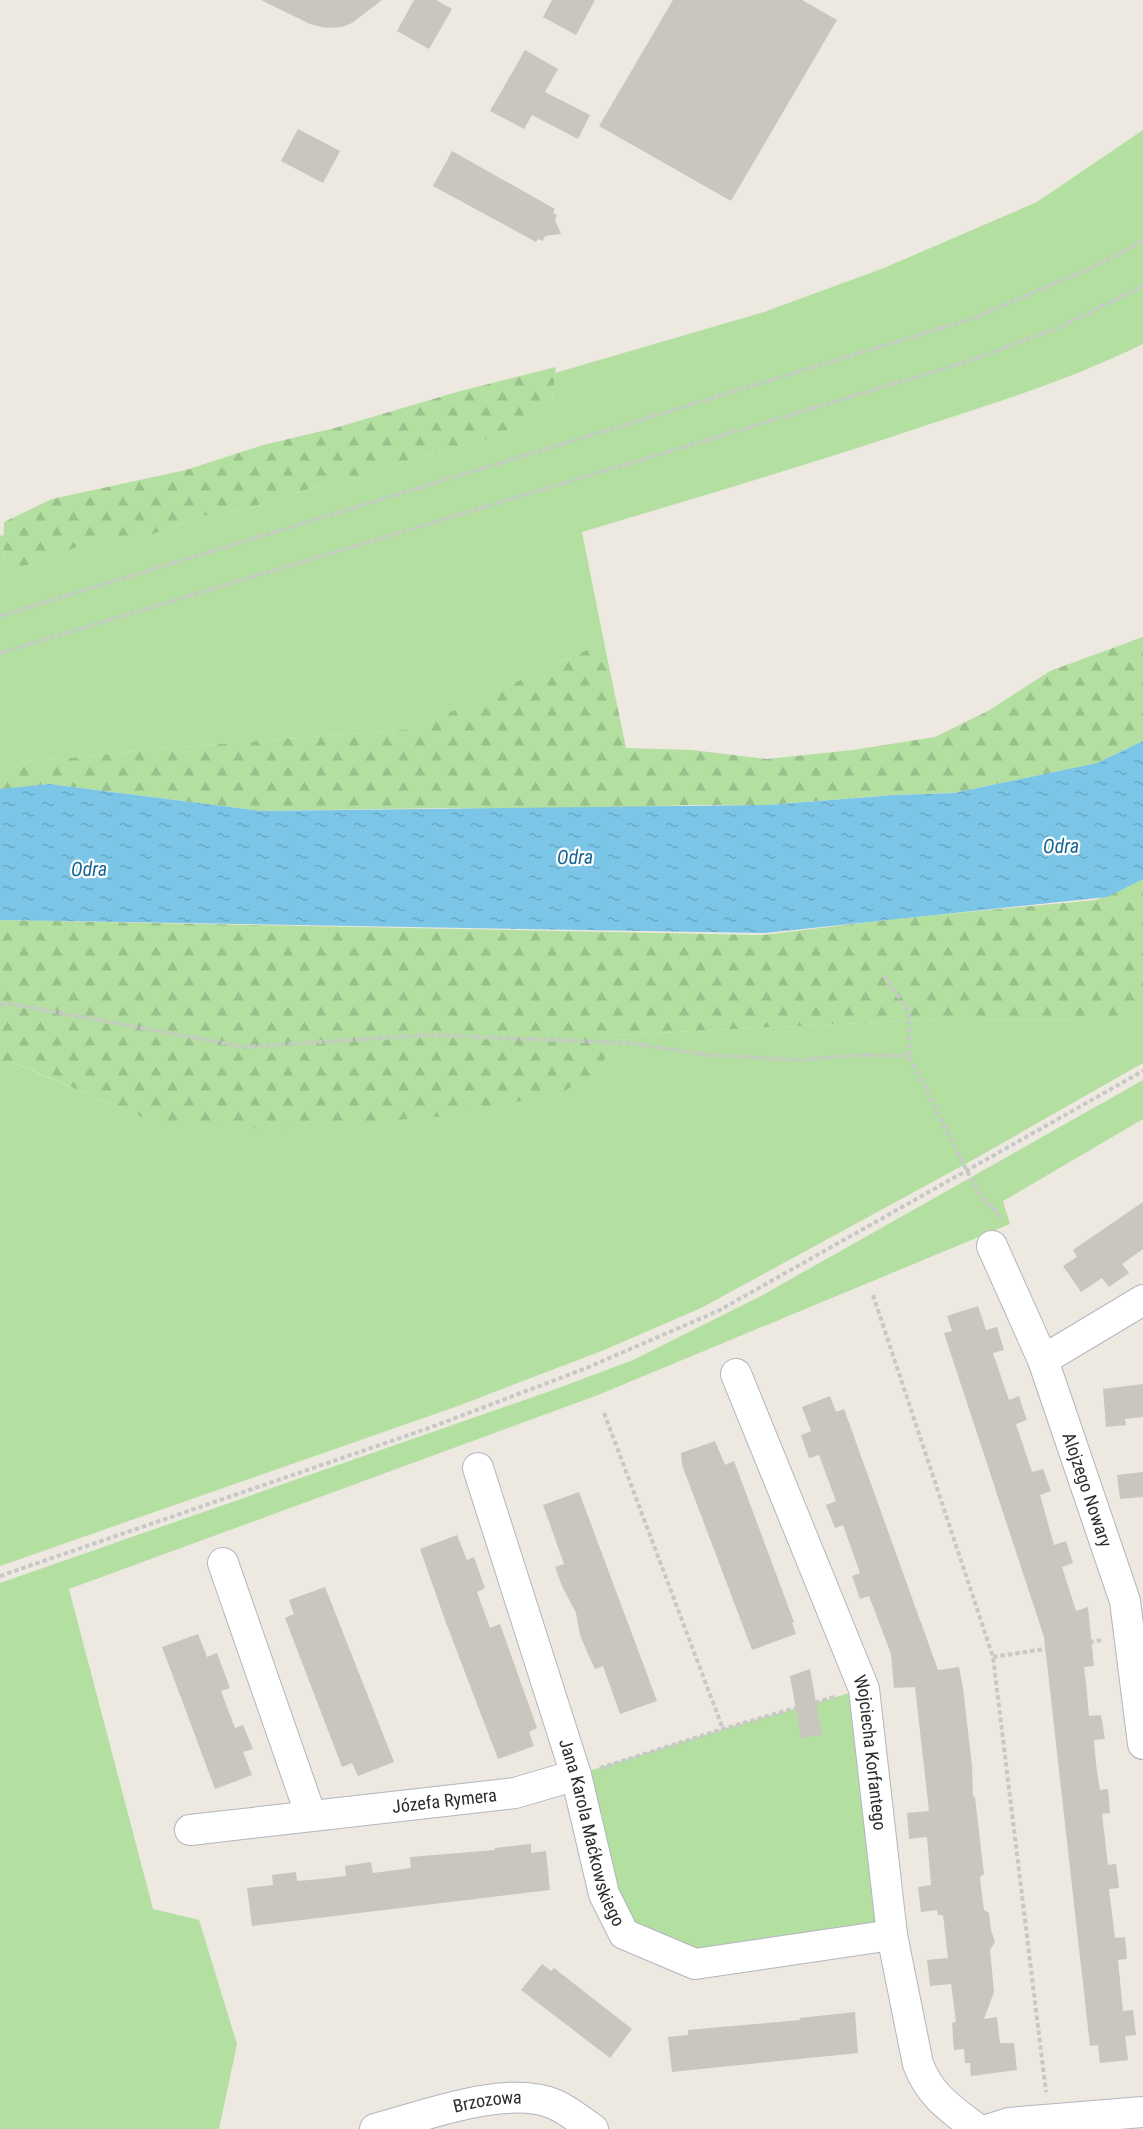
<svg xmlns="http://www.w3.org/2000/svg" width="1143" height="2129" font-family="'Roboto Condensed',sans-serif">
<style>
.grass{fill:#b3dfa1}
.forest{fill:url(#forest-firs)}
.water{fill:url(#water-ripples)}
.building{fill:#c9c6be}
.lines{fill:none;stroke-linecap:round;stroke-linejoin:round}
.street-casing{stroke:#b3b5bf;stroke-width:32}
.path{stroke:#c8c8c8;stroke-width:4;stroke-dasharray:4.5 3;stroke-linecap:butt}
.street{stroke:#fff;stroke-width:30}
.labels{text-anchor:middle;stroke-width:4.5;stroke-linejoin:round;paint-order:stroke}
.street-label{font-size:18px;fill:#2c2c2c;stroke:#fff}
.water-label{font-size:20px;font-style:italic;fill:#176596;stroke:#fff}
</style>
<defs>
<pattern id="forest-firs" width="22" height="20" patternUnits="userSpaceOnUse" patternTransform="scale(1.5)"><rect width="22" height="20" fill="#b3dfa1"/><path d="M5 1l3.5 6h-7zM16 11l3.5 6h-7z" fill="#9ac08b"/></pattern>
<pattern id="water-ripples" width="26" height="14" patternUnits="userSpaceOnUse" patternTransform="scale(1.5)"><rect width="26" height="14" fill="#7bc5e7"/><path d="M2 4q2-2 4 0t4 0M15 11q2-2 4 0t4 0" fill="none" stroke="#6aa9c6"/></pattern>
</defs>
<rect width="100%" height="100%" fill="#ede8e0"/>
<g class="grass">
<path d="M1143,130V344C1076,377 1002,401 930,424C815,463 698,497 582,532L604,642L413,729L156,749L0,765V536L4,535L3,573L63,553L93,538L137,540L201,516L244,510L308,489L366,476L389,465L479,442L526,423L552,399L555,373L764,312L884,268L1037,202Z"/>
<path d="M1143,1007V1063L971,1161L701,1308L604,1350L458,1406L0,1566V1077L12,1062L160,1125L602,1068L614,1035L945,1019L1117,1020Z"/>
<path d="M1143,1080V1119L1003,1201L1010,1224L598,1395L69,1589L153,1909L199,1920L237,2044L219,2129H0V1583L556,1389L633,1360L761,1296Z"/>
<path d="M864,1689L892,1935L695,1964L624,1934L576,1775L723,1729Z"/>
</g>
<g class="forest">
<path d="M556,367L552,399L526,423L479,442L389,465L366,476L308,489L244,510L201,516L137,540L93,539L63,553L3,573L4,522L52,499L186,470L263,445L335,428L457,392Z"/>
<path d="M1143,637V741L1097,763L954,793L893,795L767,805H687L559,810L447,808L261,811L49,784L0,790V765L156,749L413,729L604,642L626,748L692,750L767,759L853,750L935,737L988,711L1050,671Z"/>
<path d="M1143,877V1007L1117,1020L945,1019L614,1035L602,1068L563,1092L449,1116L275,1129L160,1125L13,1062L0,1077V920L763,935L895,919L1096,900Z"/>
</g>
<path class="water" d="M1143,741V879L1107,897L765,933L0,920V789L49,784L261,811L767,805L895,795L954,793L1097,763Z"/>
<g class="building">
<path d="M261,0H382L352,23L342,27L326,28L310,24Z"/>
<path d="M414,0H436L452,9L429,49L397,31Z"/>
<path d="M552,0H595L576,35L543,17Z"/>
<path d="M673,0H802L837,20L731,201L599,126Z"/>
<path d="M525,50L558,69L545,92L590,115L578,139L532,115L524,129L490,111Z"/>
<path d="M298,129L340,151L323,183L281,161Z"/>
<path d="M452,151L555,209L553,213L557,215L555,220L561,234L545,236L543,241L538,239L536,242L433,186Z"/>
<path d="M1143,1202V1249L1122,1264L1129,1273L1109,1287L1102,1278L1081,1292L1063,1266L1077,1257L1073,1250Z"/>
<path d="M978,1306L986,1330L997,1327L1004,1350L993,1353L1009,1400L1019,1396L1023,1409L1027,1420L1016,1424L1032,1472L1043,1469L1051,1491L1040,1495L1054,1545L1066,1541L1073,1563L1062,1567L1076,1611L1088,1607L1094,1666L1084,1667L1087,1693L1089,1716L1101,1715L1105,1739L1094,1740L1096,1764L1100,1790L1108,1789L1110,1813L1102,1814L1108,1865L1116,1864L1119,1888L1109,1889L1115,1938L1125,1937L1127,1959L1118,1960L1123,2011L1133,2010L1136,2035L1125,2036L1128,2060L1100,2063L1098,2045L1090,2046L1044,1637L944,1333L952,1331L947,1316Z"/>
<path d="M1143,1384V1417L1125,1419L1126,1425L1106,1427L1103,1389Z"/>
<path d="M830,1396L836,1412L844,1409L938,1670L959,1667L963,1688L972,1766L973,1796L975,1797L984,1874L980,1877L981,1888L984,1910L989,1913L991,1930L995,1942L990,1950L994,1992L984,2019L997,2017L1000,2043H1014L1017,2070L971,2076L970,2063H965L964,2049L954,2050L952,2023L956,2022L951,1984L930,1986L927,1960L948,1958L943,1915H938L937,1910L921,1912L918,1887L931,1885L927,1837L909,1839L907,1813L929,1811L915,1687L894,1688L891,1654L869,1596L860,1599L852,1576L860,1573L843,1525L835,1528L826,1505L836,1501L819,1455L809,1458L801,1435L811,1431L802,1407Z"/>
<path d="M715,1441L725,1465L734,1461L794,1622L792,1623L796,1634L752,1650L682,1465L681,1453Z"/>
<path d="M1143,1472V1497L1120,1499L1117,1475Z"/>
<path d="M579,1492L657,1701L620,1714L603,1666L595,1669L588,1654L580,1635L576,1613L562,1586L555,1567L564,1564L543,1505Z"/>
<path d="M457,1535L467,1560L474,1557L485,1588L477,1592L490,1628L500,1624L537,1728L529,1732L534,1746L498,1759L445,1620L420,1549Z"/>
<path d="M325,1587L394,1762L358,1776L352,1763L342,1767L285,1618L294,1614L289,1600Z"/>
<path d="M198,1634L207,1657L217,1653L230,1688L221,1691L235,1728L243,1725L253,1749L243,1752L252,1775L215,1789L162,1647Z"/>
<path d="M810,1669L822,1735L801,1738L790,1676Z"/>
<path d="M531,1844V1853L546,1851L550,1890L252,1926L247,1888L273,1885L272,1875L296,1872L297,1881L321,1879L346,1876L345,1866L371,1862L373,1873L411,1868L410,1857L495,1850V1848Z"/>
<path d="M542,1964L551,1971L554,1968L632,2029L610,2058L521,1990Z"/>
<path d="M855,2012L858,2053L672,2072L668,2037L688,2035V2030L800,2020V2018Z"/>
</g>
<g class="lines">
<g class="street-casing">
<g id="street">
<path id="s1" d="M992,1246L1043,1360L1125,1601L1143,1744"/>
<path d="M1043,1360L1143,1300"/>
<path id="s2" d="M736,1374L864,1689L892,1935L918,2064C930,2096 951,2109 977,2129"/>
<path id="s3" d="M478,1468L576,1775L604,1894L624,1934L695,1964L892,1935"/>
<path d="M223,1563L311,1816"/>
<path id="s4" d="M190,1830L515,1793L576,1775"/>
<path id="s5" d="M375,2129C424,2116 507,2084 554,2104C568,2110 581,2121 593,2129"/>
<path d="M990,2129L1009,2123L1143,2112"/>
</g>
</g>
<g class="path">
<path d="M0,616L974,318L1102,263L1143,241"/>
<path d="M0,653L966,362L1060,327L1143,286"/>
<path d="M884,976L909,1011V1056L967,1171L984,1201L998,1212L1000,1221"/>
<path d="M0,1004L6,1003L245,1047L426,1035L629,1043L711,1055L798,1060L860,1055L909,1056"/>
<path d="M873,1295L993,1657L1046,2092"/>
<path d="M604,1413L723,1729"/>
<path d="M0,1576L429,1428L584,1369L718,1311L1143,1071"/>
<path d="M993,1657L1102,1640"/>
<path d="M600,1768L723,1729L837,1696"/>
</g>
<use href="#street" class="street"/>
</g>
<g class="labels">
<g class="street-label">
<text dy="6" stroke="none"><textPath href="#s1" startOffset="262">Alojzego Nowary</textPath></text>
<text dy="6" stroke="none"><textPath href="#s2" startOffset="404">Wojciecha Korfantego</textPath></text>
<text dy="6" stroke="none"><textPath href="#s4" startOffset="256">Józefa Rymera</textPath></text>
<text dy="6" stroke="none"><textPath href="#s3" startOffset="382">Jana Karola Maćkowskiego</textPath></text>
<text dy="6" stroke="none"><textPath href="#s5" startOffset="116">Brzozowa</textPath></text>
</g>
<g class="water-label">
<text transform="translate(1061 846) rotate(-1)" y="7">Odra</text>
<text transform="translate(575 857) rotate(-1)" y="7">Odra</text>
<text transform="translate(89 869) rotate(-1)" y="7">Odra</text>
</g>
</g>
</svg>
